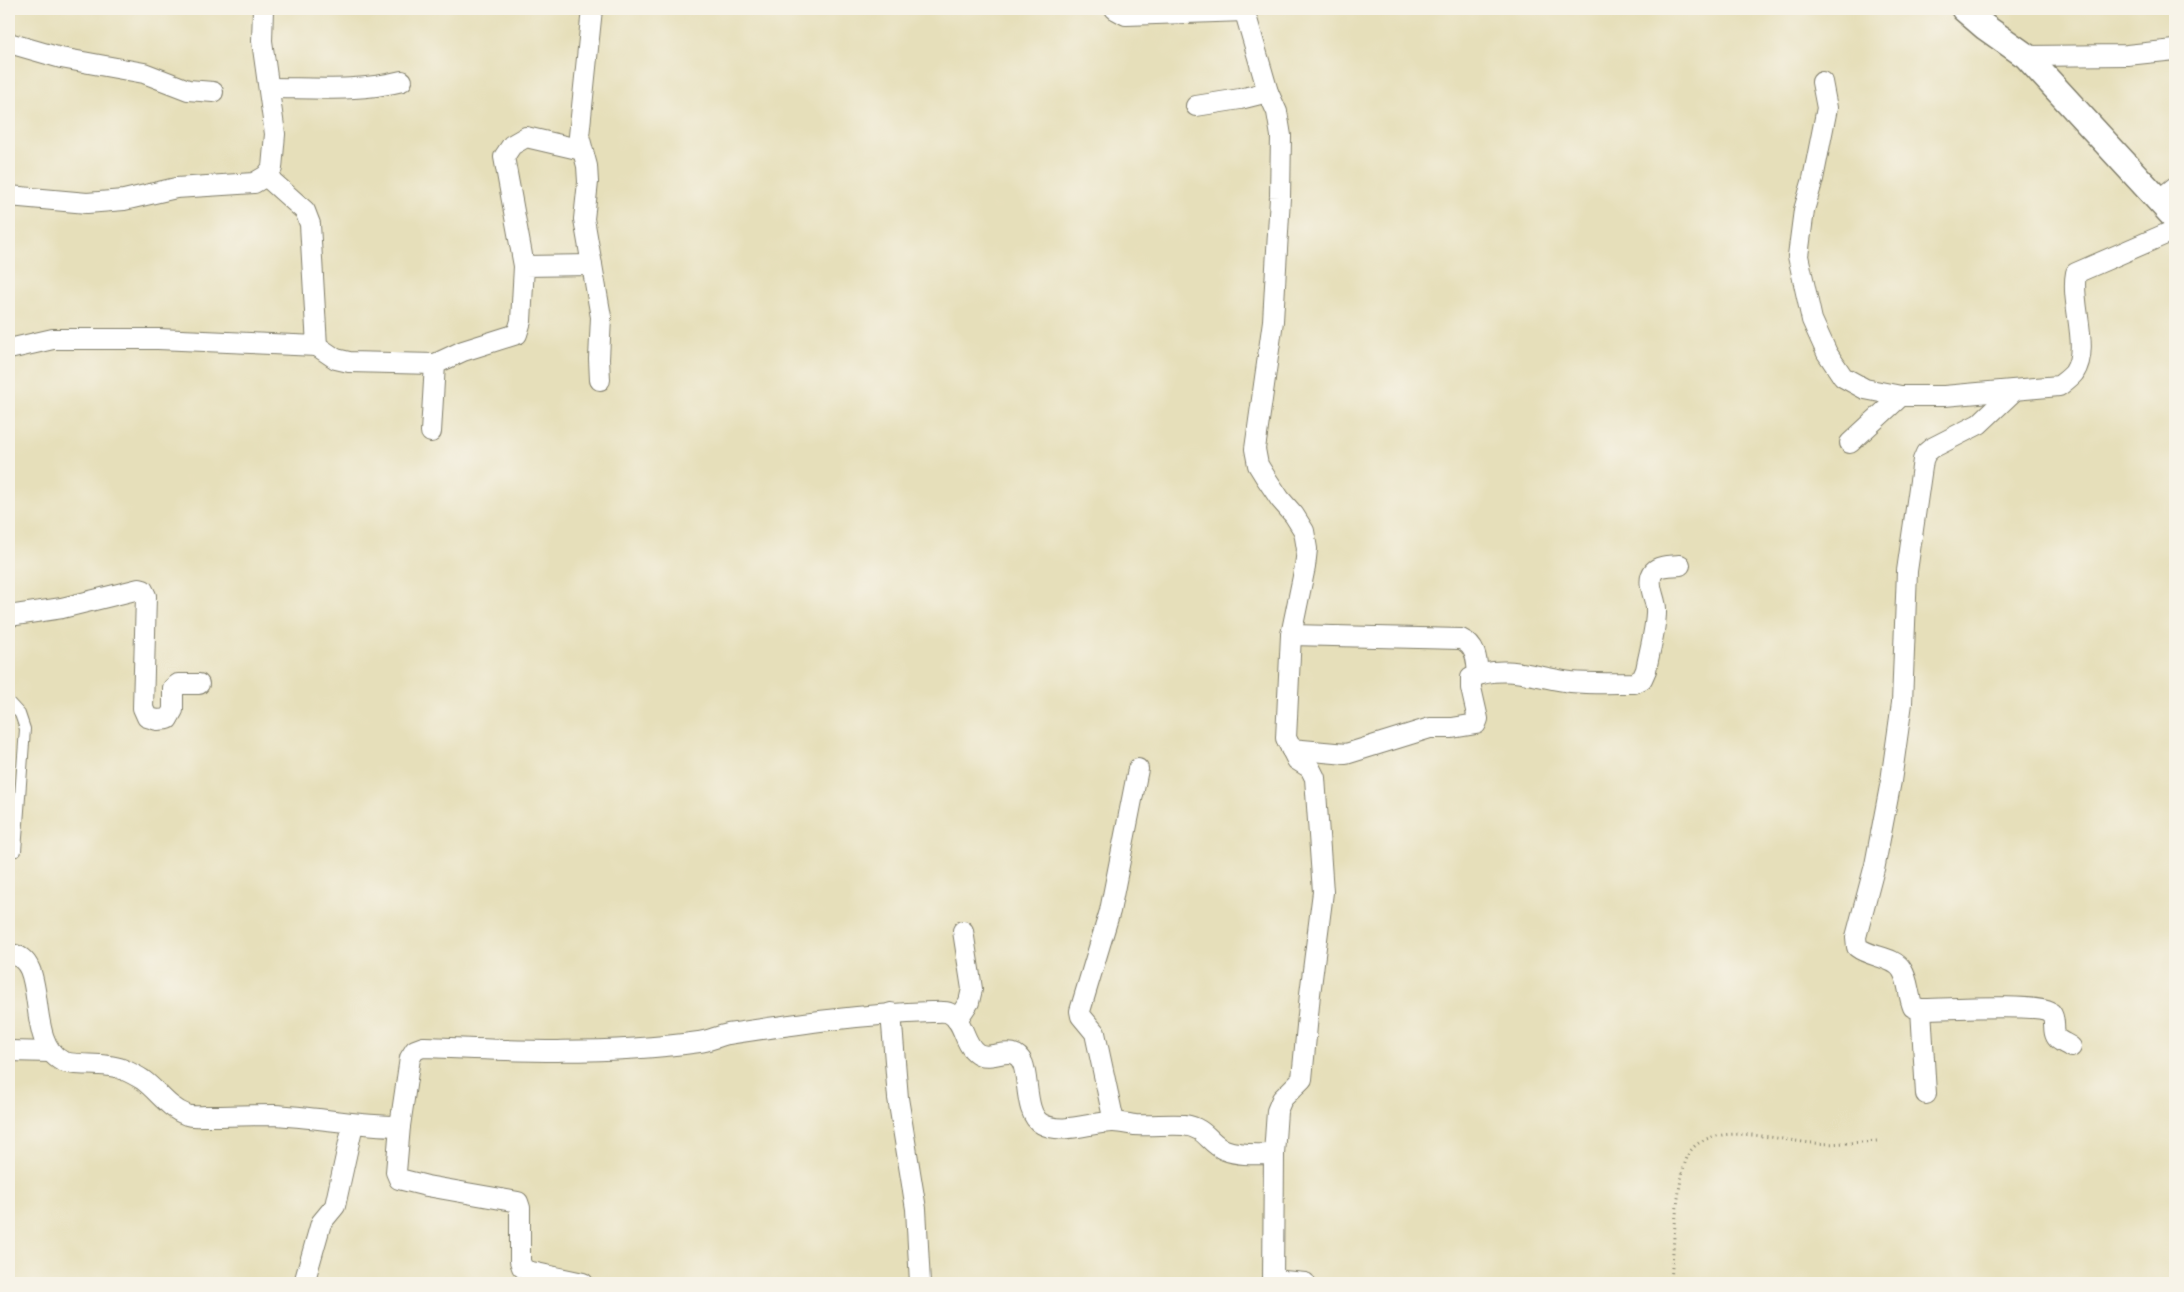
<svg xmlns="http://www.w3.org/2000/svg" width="2184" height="1292" font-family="Mynerve,sans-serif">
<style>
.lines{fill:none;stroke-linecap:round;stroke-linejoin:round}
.service-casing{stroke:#817e6b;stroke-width:12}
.minor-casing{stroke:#817e6b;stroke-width:22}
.tertiary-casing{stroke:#817e6b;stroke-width:28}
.path{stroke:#817e6b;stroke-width:3;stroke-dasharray:1 4;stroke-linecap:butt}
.service{stroke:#fff;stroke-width:10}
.minor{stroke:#fff;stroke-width:20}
.tertiary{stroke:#fff;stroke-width:25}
</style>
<rect width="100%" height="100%" fill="#f7f3e8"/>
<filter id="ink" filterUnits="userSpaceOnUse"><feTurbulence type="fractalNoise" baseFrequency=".02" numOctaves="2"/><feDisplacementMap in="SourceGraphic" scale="10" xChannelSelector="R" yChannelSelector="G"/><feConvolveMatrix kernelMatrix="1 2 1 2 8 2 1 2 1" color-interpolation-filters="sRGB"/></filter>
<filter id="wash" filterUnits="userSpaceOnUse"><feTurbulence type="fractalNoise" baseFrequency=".0096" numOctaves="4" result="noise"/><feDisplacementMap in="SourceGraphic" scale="20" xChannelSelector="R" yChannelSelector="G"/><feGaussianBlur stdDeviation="1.12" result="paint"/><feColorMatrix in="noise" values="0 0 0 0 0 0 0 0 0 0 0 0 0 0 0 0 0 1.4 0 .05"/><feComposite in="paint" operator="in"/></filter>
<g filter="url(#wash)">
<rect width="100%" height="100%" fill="#e6dfba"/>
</g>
<g filter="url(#ink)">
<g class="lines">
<g class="service-casing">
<path id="service" d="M9,702L20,714L25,729L16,851"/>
</g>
<g class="minor-casing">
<g id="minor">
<path d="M592,9L579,136L587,166L588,182L584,219L601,317L599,359L600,380"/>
<path d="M1115,9L1126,15L1245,11"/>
<path d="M1244,9L1268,92L1277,112L1281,136L1280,197L1273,321L1255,449L1258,465L1266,478L1280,499L1294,515L1304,531L1307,549L1305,567L1291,635L1286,738L1297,760L1310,768L1315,778L1323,892L1310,994L1302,1079L1282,1099L1277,1111L1274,1154L1273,1283"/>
<path d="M9,43L61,58L144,73L188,90L213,92"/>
<path d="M2026,56L2127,55L2175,50"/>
<path d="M1822,82L1827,108L1813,179L1804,210L1798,256L1812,320L1827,353L1843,377L1865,389L1901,396H1944L2059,386C2064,382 2070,378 2074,373C2091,348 2070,303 2076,273L2175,230"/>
<path d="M269,88C313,88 359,92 402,81"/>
<path d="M1196,106L1240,99L1268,92"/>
<path d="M9,196L87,203L124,200L176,188L254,183L266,176L272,168L275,134L262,41L263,9"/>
<path d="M2160,199L2175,187"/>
<path d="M524,266L504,157L512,145L526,137L582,150"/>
<path d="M317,346L336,359L349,362L435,364"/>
<path d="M9,349L53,339H158L317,346L310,224L305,211L266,176"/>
<path d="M2015,390L1979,424L1932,448L1926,453L1923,460L1907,571L1902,703L1891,781L1875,865L1856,937L1857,947C1871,958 1894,956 1902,970C1909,981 1908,995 1913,1007L1921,1009C1941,1009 2040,1003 2051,1013C2057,1020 2051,1032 2058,1039C2061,1042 2067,1044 2071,1047"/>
<path d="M431,432L435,364L463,351L517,334L521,321L524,266L592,265"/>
<path d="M1850,443L1901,396"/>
<path d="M9,616L62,608L139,589L143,590L146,596L143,708L147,717L157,720L168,719L173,710V688L178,684H199"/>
<path d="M1291,635L1461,639C1476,646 1477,659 1478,675"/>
<path d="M1291,749L1346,754L1430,728H1452L1476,724L1478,719L1471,688V678C1502,663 1539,678 1571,682C1592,684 1613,683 1634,683L1642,679L1646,670C1649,653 1657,625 1656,609C1656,598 1645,582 1654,571C1659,565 1672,566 1680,565"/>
<path d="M9,954C51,956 23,1041 62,1061C74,1067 106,1062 122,1069C129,1072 137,1076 143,1080C158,1091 168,1108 187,1115C192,1117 200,1116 206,1116C229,1116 252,1115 274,1115C317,1117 357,1126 400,1126L410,1058L415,1050L423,1047C516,1051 607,1055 699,1042C709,1041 718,1036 728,1034C795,1024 863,1014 931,1012C936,1012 945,1011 949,1013C965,1021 963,1044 977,1053C991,1063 1014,1041 1023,1064C1029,1080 1025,1115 1042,1124C1062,1135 1091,1122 1113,1122C1120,1122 1128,1124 1135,1125C1151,1126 1168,1124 1184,1125C1207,1128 1208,1143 1225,1150C1240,1156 1259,1154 1274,1154"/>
<path d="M1921,1009L1926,1094"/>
<path d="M891,1013L898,1098L916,1209L920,1283"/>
<path d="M957,1020L969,1002L972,989L963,931"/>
<path d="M9,1051L51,1052"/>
<path d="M1114,1122L1095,1033L1081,1016L1080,1011L1110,911L1138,769"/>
<path d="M400,1126L396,1172L399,1179L427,1186L518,1202L520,1208V1261L522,1267L527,1271L583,1283"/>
<path d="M1273,1280L1305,1283"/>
<path d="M304,1283L321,1223L335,1206L353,1124"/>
</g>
</g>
<g class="tertiary-casing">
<path id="tertiary" d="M1964,9L1985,27L2026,56L2175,218"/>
</g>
<path class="path" d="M1671,1283C1673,1256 1676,1167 1692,1149C1716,1121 1781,1141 1813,1143C1834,1145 1857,1142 1878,1141"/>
<use href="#service" class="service"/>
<use href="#minor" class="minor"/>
<use href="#tertiary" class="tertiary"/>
</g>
</g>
<rect width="2184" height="1292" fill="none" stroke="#f7f3e8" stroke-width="30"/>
</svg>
